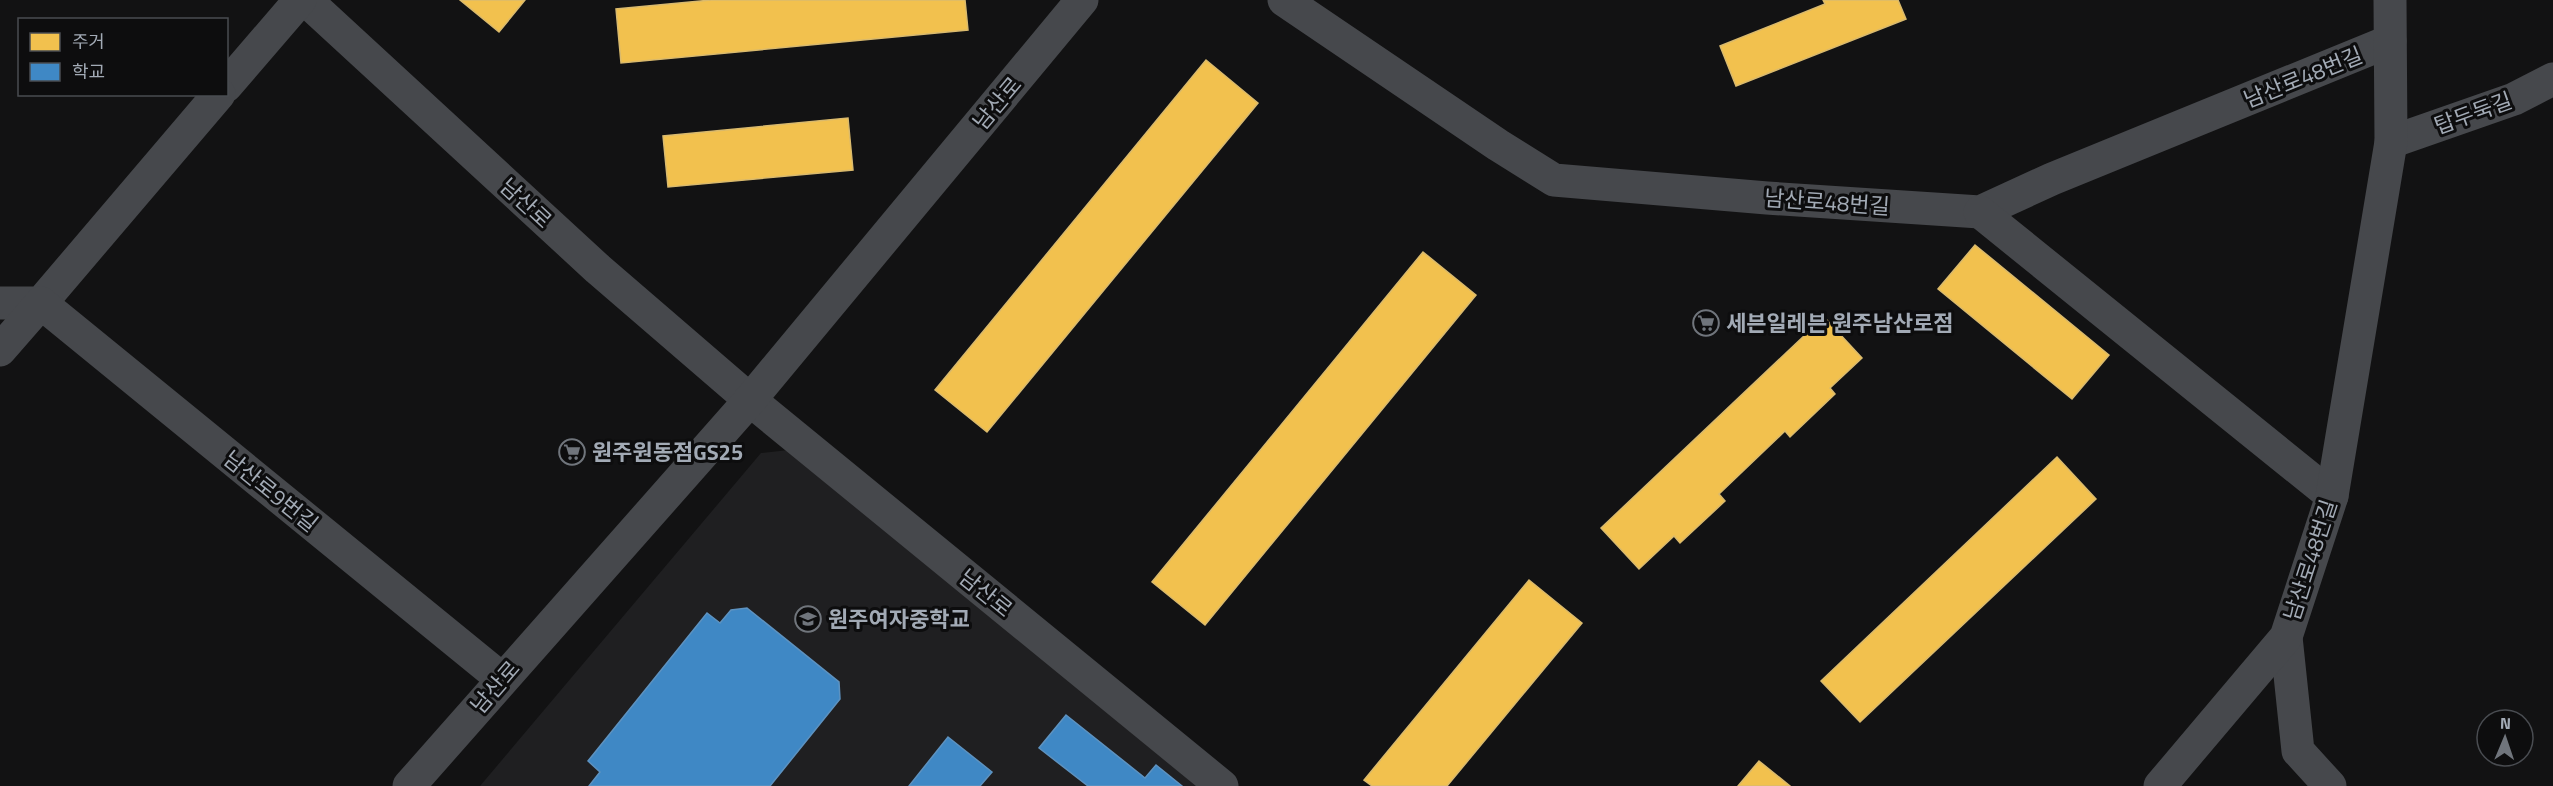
<svg xmlns="http://www.w3.org/2000/svg" width="2553" height="786" font-family="'Titillium Web','Noto Sans KR',sans-serif">
<style>
.built{fill:#1f1f21}
.homes{fill:#f2c14e;stroke:#daba6d;stroke-width:1.5}
.schools{fill:#3f88c5;stroke:#5d92c0;stroke-width:1.5}
.lines{fill:none;stroke-linecap:round;stroke-linejoin:round}
.minor{stroke:#46484c;stroke-width:33}
.labels{text-anchor:middle;stroke-width:6;stroke-linejoin:round;paint-order:stroke}
.street-label{font-size:22px;fill:#a2aab5;stroke:#0d0d0e}
.poi-label{font-size:22px;font-weight:bold;fill:#a2aab5;stroke:#0d0d0e;text-anchor:start}
</style>
<rect width="100%" height="100%" fill="#121213"/>
<path class="built" d="M789,450L1200,786H480L761,453Z"/>
<g class="homes">
<path d="M460,0H525L499,32Z"/>
<path d="M711,0H965L968,30L621,63L616,9Z"/>
<path d="M1823,0H1898L1906,19L1736,86L1720,46L1825,4Z"/>
<path d="M1206,60L1258,103L987,432L935,390Z"/>
<path d="M848,118L853,170L668,187L663,136Z"/>
<path d="M1975,245L2109,355L2072,399L1938,289Z"/>
<path d="M1423,252L1476,295L1205,625L1152,582Z"/>
<path d="M1824,317L1862,358L1830,388L1835,394L1790,437L1785,431L1719,494L1725,501L1680,543L1674,536L1639,569L1601,528Z"/>
<path d="M2057,457L2096,499L1860,722L1821,681Z"/>
<path d="M1529,580L1582,623L1447,786H1372L1364,780Z"/>
<path d="M1759,761L1790,786H1738Z"/>
</g>
<g class="schools">
<path d="M747,608L839,682L840,699L770,786H589L600,772L588,761L707,613L720,623L731,610Z"/>
<path d="M1066,715L1145,778L1156,765L1182,786H1088L1039,748Z"/>
<path d="M948,737L992,772L980,786H909Z"/>
</g>
<g class="lines">
<g class="minor">
<path d="M306,0L598,269L750,400L1222,786"/>
<path d="M1284,0L1498,145L1554,180L1767,198L1980,212L2052,179L2390,41"/>
<path d="M226,86L300,0"/>
<path d="M2391,142L2514,99L2553,79"/>
<path d="M1980,212L2332,496"/>
<path d="M0,303H41L219,94"/>
<path d="M0,350L41,303L502,679"/>
<path d="M2286,637L2298,751L2330,786"/>
<path d="M409,786L750,400L1082,0"/>
<path d="M2160,786L2286,637L2332,496L2391,142L2390,0"/>
</g>
</g>
<defs>
<g id="supermarket-ring" transform="scale(1.35)"><circle r="9.5" fill="#0d0d0e" stroke="#70757c" stroke-width="1.5"/><path d="M-6-5.5h2.5l.6 2H6L4.5 2H-2.5L-4.4-4H-6ZM-1.5 3.2a1.3 1.3 0 1 0 .1 0ZM3 3.2a1.3 1.3 0 1 0 .1 0Z" fill="#70757c"/></g>
<g id="school-ring" transform="scale(1.35)"><circle r="9.5" fill="#0d0d0e" stroke="#70757c" stroke-width="1.5"/><path d="M0-5L7-2L0 1L-7-2ZM-4 1L0 2.5L4 1V4Q0 6-4 4Z" fill="#70757c"/></g>
</defs>
<g fill-rule="evenodd">
<use href="#supermarket-ring" x="1706" y="323"/>
<use href="#supermarket-ring" x="572" y="452"/>
<use href="#school-ring" x="808" y="619"/>
</g>
<g class="labels">
<g class="street-label">
<text transform="translate(2303 77) rotate(-22)" y="8">남산로48번길</text>
<text transform="translate(997 103) rotate(-50)" y="8">남산로</text>
<text transform="translate(2473 113) rotate(-20)" y="8">탑두둑길</text>
<text transform="translate(1827 202) rotate(4)" y="8">남산로48번길</text>
<text transform="translate(526 203) rotate(43)" y="8">남산로</text>
<text transform="translate(271 491) rotate(39)" y="8">남산로9번길</text>
<text transform="translate(2310 560) rotate(-72)" y="8">남산로48번길</text>
<text transform="translate(986 593) rotate(39)" y="8">남산로</text>
<text transform="translate(495 687) rotate(-49)" y="8">남산로</text>
</g>
<g class="poi-label">
<text x="1726" y="331">세븐일레븐 원주남산로점</text>
<text x="592" y="460">원주원동점GS25</text>
<text x="828" y="627">원주여자중학교</text>
</g>
</g>
<rect x="18" y="18" width="210" height="78" fill="#0d0d0e" stroke="#494c51" stroke-width="1.5"/>
<rect x="30" y="33" width="30" height="18" fill="#f2c14e" stroke="#494c51" stroke-width="1.5"/>
<text x="72" y="48" font-size="18" fill="#a2aab5">주거</text>
<rect x="30" y="63" width="30" height="18" fill="#3f88c5" stroke="#494c51" stroke-width="1.5"/>
<text x="72" y="78" font-size="18" fill="#a2aab5">학교</text>
<g transform="translate(2505 738) rotate(2)"><circle r="28" fill="#0d0d0e" stroke="#494c51" stroke-width="1.5"/>
<path d="M0-4.5L10 22L0 15L-10 22Z" fill="#70757c"/>
<text y="-9" font-size="16" font-weight="bold" text-anchor="middle" fill="#a2aab5">N</text>
</g>
</svg>
